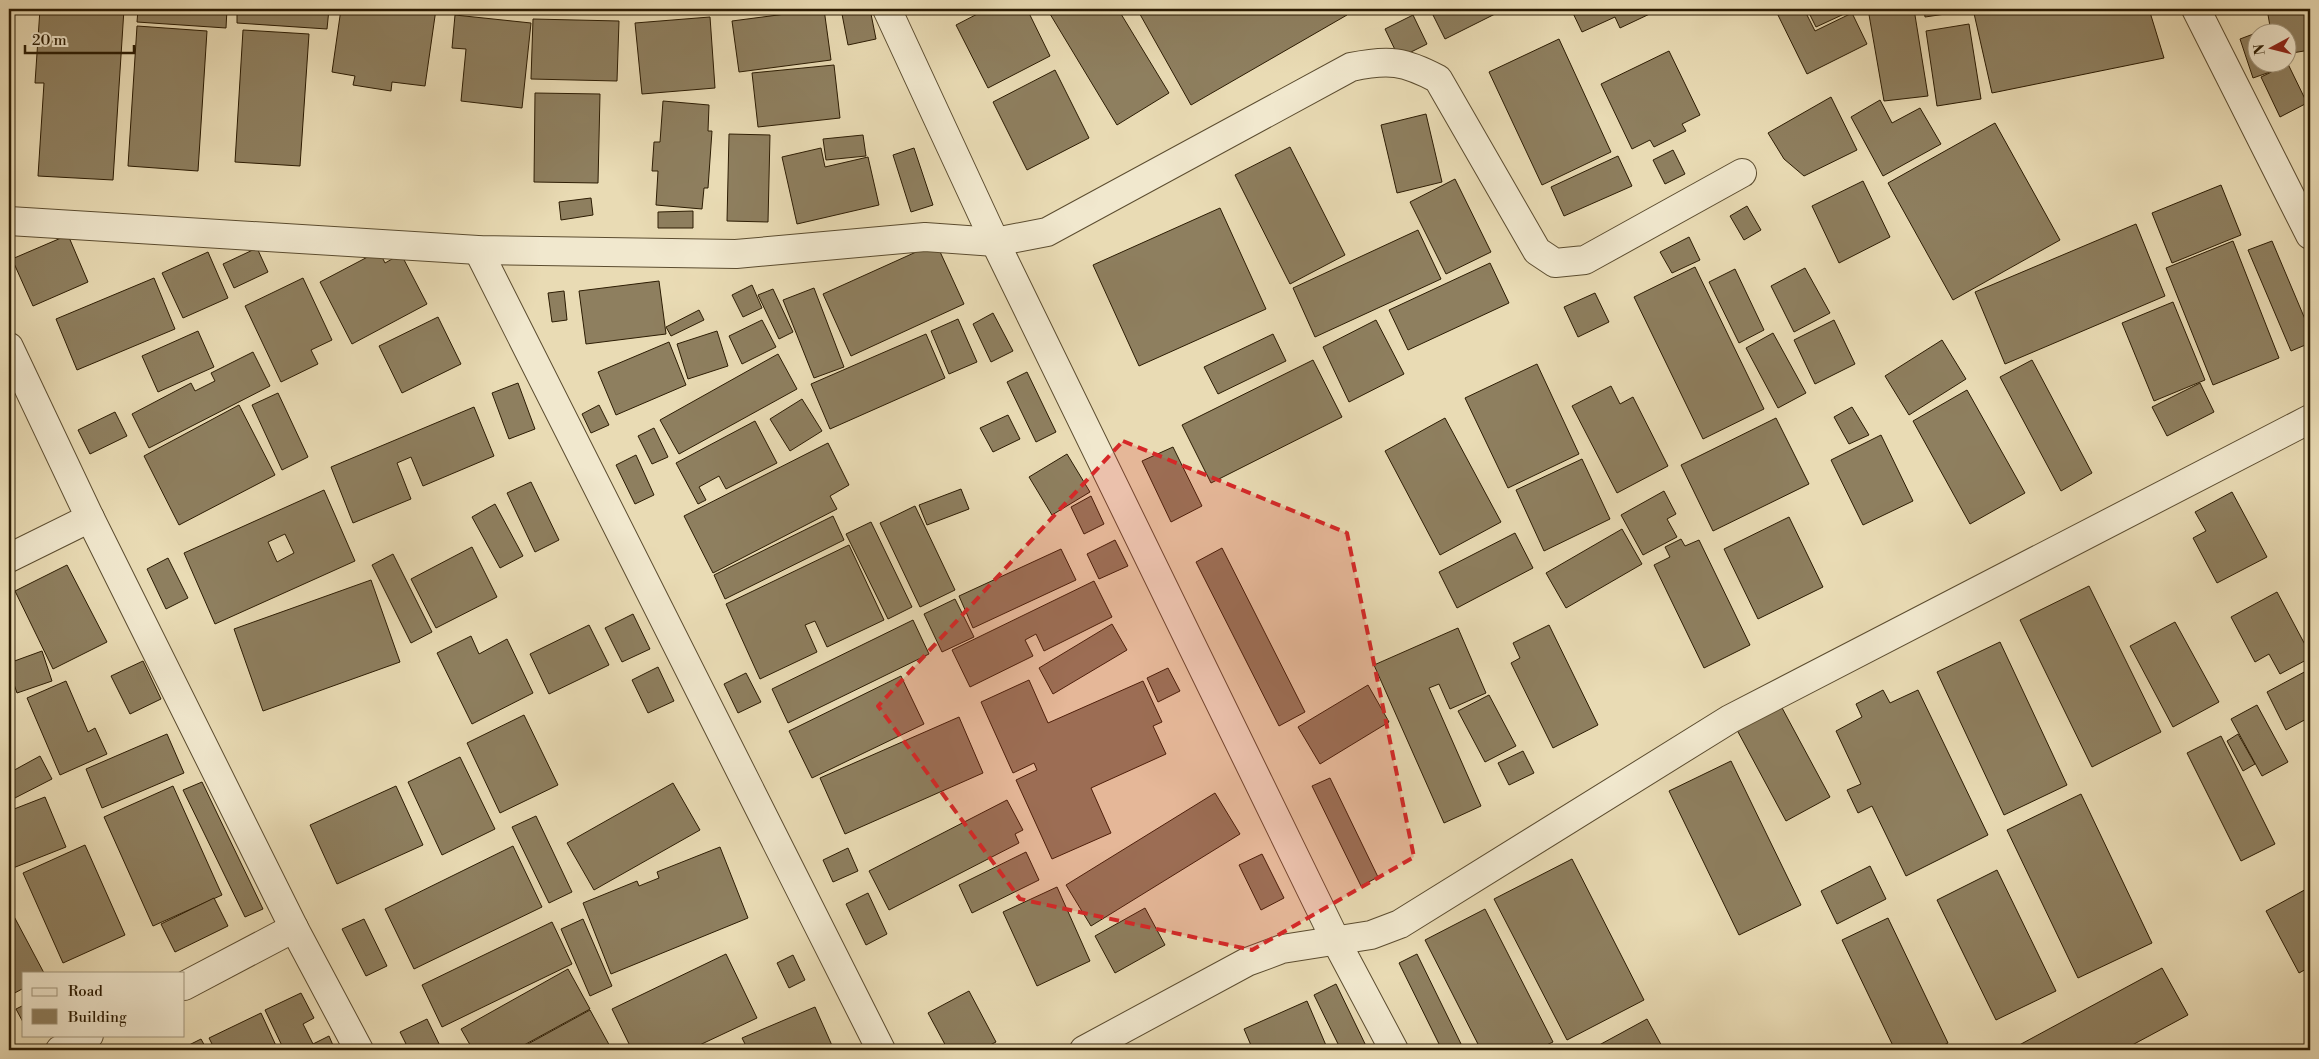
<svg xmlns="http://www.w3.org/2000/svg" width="2319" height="1059" font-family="'Libre Bodoni',serif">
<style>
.building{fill:#8e7f5f;stroke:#2c1c03;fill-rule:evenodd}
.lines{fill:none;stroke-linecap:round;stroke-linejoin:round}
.minor-casing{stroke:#5b4c2f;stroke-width:30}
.minor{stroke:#f1e8ce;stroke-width:28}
.marked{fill:#d62828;fill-opacity:0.2;stroke:#d62828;stroke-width:4;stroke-dasharray:10 6;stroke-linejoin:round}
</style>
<rect width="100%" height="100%" fill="#e9dbb4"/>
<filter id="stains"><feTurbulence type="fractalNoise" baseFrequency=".004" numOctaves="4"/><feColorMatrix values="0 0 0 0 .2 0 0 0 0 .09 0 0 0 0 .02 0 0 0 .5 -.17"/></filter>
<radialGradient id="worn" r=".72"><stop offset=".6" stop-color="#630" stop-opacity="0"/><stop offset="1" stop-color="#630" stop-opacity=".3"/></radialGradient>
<g class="building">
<path d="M40,9H124L113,180L38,176L44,83H35Z"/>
<path d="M138,9H227L226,28L137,22Z"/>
<path d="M237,9H329L327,29L237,23Z"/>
<path d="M341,9H436L425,86L392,82L391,91L353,85L355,76L332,72Z"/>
<path d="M824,9L831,60L739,72L732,21Z"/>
<path d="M841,9H870L876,39L848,45Z"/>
<path d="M987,9H1027L1050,56L988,88L956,25Z"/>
<path d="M1047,9H1118L1169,93L1117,125Z"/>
<path d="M1137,9H1343L1347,15L1191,105Z"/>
<path d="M1430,9H1505L1445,39Z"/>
<path d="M1571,9H1655L1656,11L1620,28L1615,17L1582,32Z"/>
<path d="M1670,9H1681L1672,13Z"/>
<path d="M1775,9H1804L1815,31L1852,13L1867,44L1807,74Z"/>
<path d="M1807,9H1855L1816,27Z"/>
<path d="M1868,9H1914L1928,96L1884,101Z"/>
<path d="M1924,9H1965L1966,11L1925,17Z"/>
<path d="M1973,9H2149L2164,58L1992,93Z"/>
<path d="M2267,9H2310V50L2286,54V32H2271Z"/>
<path d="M455,15L531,23L522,108L461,101L466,49L452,48Z"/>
<path d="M1413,15L1427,44L1399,58L1385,29Z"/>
<path d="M710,17L715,88L642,94L635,23Z"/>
<path d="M533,19L619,21L617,81L531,79Z"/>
<path d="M1969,24L1981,99L1937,106L1926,31Z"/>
<path d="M137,26L207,31L198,171L128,166Z"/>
<path d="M243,30L309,34L300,166L235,162Z"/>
<path d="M2256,33V62H2270L2273,71L2253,78L2240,39Z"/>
<path d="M1559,39L1611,152L1542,185L1489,72Z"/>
<path d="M1669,51L1700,115L1682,124L1686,131L1654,147L1650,140L1632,149L1601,84Z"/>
<path d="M2288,64L2307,103L2280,117L2261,77Z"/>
<path d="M834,65L840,118L758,127L752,73Z"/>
<path d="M1055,70L1089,138L1027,170L993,102Z"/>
<path d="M535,93L600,94L598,183L534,182Z"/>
<path d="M1831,97L1857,150L1804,176L1784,159L1768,133Z"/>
<path d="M1880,100L1892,123L1920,108L1941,144L1883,176L1851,117Z"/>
<path d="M663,101L709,105L708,131H712L708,188H704L702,209L656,205L658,171H652L654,142H660Z"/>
<path d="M1426,114L1442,182L1397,193L1381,125Z"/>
<path d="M1995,123L2060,240L1953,300L1888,183Z"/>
<path d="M729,134L770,135L768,222L727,221Z"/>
<path d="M863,135L866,156L826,160L823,139Z"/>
<path d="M1290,147L1345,255L1290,284L1235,175Z"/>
<path d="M821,148L825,167L868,157L879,205L797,224L782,157Z"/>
<path d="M914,148L933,205L911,212L893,155Z"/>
<path d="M1673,150L1685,174L1665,184L1653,160Z"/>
<path d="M1618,156L1632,186L1564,216L1551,187Z"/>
<path d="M1455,179L1491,252L1446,274L1410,202Z"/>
<path d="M1863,181L1890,237L1839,263L1812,206Z"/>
<path d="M2221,185L2241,235L2172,263L2152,213Z"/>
<path d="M591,198L593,215L561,220L559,202Z"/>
<path d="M1747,206L1761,230L1744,240L1730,216Z"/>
<path d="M1220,208L1266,309L1139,366L1093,265Z"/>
<path d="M693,211V228H658V212Z"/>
<path d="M2136,224L2165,296L2005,364L1975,292Z"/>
<path d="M1418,230L1441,279L1315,337L1293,288Z"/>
<path d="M68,235L88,282L33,306L12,259Z"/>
<path d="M1689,237L1700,260L1672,273L1660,252Z"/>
<path d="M2233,241L2279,358L2213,385L2166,268Z"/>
<path d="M2272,241L2310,331V343L2291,351L2248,250Z"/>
<path d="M936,243L964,304L851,356L823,294Z"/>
<path d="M257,248L268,272L234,288L223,264Z"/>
<path d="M379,251L385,263L401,254L427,304L352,344L320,282Z"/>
<path d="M208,252L228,298L183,318L162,273Z"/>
<path d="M1490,263L1509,303L1408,350L1389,310Z"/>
<path d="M1695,267L1764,409L1703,439L1634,297Z"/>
<path d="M1805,268L1830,313L1794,332L1771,286Z"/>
<path d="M1735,269L1764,330L1739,343L1709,282Z"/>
<path d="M154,278L175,329L77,370L56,319Z"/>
<path d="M303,278L332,340L311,350L318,364L281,382L245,306Z"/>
<path d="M659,281L666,334L586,344L579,291Z"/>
<path d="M752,285L762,308L743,317L732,295Z"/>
<path d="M814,288L844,367L814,378L783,300Z"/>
<path d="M773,289L793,332L779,339L758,295Z"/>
<path d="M564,291L567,320L552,322L548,293Z"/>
<path d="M1595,293L1609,322L1578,337L1564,307Z"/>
<path d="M2173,302L2205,380L2154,401L2122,323Z"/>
<path d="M699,310L704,320L671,336L666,327Z"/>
<path d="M993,313L1013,351L991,362L973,324Z"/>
<path d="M438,317L461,364L402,393L379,346Z"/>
<path d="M958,319L977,362L949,374L931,331Z"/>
<path d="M762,320L776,347L742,364L729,336Z"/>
<path d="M1376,320L1404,374L1349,402L1323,347Z"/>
<path d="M1834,320L1855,364L1815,384L1794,340Z"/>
<path d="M198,331L214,367L158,392L142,356Z"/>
<path d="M717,331L728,366L688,379L677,344Z"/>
<path d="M1773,333L1806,393L1778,408L1746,348Z"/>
<path d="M926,334L945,378L830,429L811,384Z"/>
<path d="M1273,334L1286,361L1218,394L1204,367Z"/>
<path d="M1942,340L1966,379L1909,415L1885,376Z"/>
<path d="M669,342L686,385L616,415L598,372Z"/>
<path d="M253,352L270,386L149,448L132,414L191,383L195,391L215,381L211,373Z"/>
<path d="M778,354L797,389L679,454L660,420Z"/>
<path d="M1313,360L1342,417L1211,483L1182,425Z"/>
<path d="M2032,360L2092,473L2061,491L2000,377Z"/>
<path d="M1537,364L1579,454L1508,488L1465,398Z"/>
<path d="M1027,372L1056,432L1036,442L1007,382Z"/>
<path d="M518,383L535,429L509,439L492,393Z"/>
<path d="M2200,383L2214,412L2167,436L2152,407Z"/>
<path d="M1611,386L1620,404L1633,397L1668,466L1617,493L1572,406Z"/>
<path d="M1967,390L2025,493L1970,524L1913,421Z"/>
<path d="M278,393L308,457L282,470L252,405Z"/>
<path d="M802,399L822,431L790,451L770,419Z"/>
<path d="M239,405L275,475L179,525L144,456Z"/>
<path d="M599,405L609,425L591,433L582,414Z"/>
<path d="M474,407L494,456L423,486L411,457L397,463L411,499L353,523L331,467Z"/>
<path d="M1852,407L1869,435L1849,444L1834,417Z"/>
<path d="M115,412L127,436L90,454L78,430Z"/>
<path d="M1008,415L1020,439L993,452L980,428Z"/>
<path d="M1445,418L1501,522L1440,555L1385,451Z"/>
<path d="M1776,418L1809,484L1713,531L1681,465Z"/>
<path d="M755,421L777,463L726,489L719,476L699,487L706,500L698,504L676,463Z"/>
<path d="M654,428L668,457L652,464L638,436Z"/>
<path d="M1881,435L1913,501L1863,525L1831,460Z"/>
<path d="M828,443L849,485L830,496L837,509L713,573L684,516Z"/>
<path d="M1173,447L1202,506L1171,522L1142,461Z"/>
<path d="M1067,454L1090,492L1052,515L1029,477Z"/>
<path d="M636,455L654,495L635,504L616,465Z"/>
<path d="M1582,459L1610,519L1544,551L1516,490Z"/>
<path d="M531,482L559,540L535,552L507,493Z"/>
<path d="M961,489L969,509L927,525L919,505Z"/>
<path d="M324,490L355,561L215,624L184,553ZM285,534L294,553L277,562L268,542Z"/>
<path d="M1664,491L1676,514L1667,519L1677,537L1643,555L1621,515Z"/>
<path d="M2232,492L2267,557L2217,583L2193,538L2206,531L2195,512Z"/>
<path d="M1091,496L1104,524L1084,534L1071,507Z"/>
<path d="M495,504L523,556L500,568L472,517Z"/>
<path d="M915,506L955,590L920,607L880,523Z"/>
<path d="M833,516L844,540L725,599L714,575Z"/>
<path d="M1789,517L1823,587L1758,619L1724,549Z"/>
<path d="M871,522L912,607L888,619L846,534Z"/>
<path d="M1622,529L1642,564L1566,608L1546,573Z"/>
<path d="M1515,533L1533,568L1457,608L1439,572Z"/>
<path d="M1681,539L1685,546L1699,540L1750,645L1704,668L1654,565L1670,557L1665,547Z"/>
<path d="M1115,540L1128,566L1099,579L1087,554Z"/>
<path d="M849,545L884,620L827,647L815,621L805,625L817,652L760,679L726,604Z"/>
<path d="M472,547L497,597L436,628L411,579Z"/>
<path d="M1222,548L1305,712L1279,726L1196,562Z"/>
<path d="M1061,549L1076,580L973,628L959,596Z"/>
<path d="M393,554L432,632L411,643L372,565Z"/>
<path d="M168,558L188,598L166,609L147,569Z"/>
<path d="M67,565L107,642L53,669L15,591Z"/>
<path d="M371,580L400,662L263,711L234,629Z"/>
<path d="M1094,581L1112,617L1044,651L1036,634L1025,640L1033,656L970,687L952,650Z"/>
<path d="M2089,586L2161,732L2092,767L2020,620Z"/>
<path d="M2277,592L2310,654V658L2280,674L2269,654L2255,662L2231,617Z"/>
<path d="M955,599L974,637L942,652L924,614Z"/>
<path d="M633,614L650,649L622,662L605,628Z"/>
<path d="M913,620L929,654L788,723L772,689Z"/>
<path d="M2175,622L2219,702L2173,727L2130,646Z"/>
<path d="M1112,624L1127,650L1053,694L1039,668Z"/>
<path d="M589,625L609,665L549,694L530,654Z"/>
<path d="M1549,625L1598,725L1553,748L1511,663L1520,658L1513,643Z"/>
<path d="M1458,628L1486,693L1450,709L1439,684L1429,688L1481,806L1444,823L1374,665Z"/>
<path d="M471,636L479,654L507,639L533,693L472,724L437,653Z"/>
<path d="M2000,642L2067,785L2004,815L1937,672Z"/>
<path d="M42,651L52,681L17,693L9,670V663Z"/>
<path d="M143,661L161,699L130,714L111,676Z"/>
<path d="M658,667L674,701L648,713L632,680Z"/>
<path d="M1168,668L1180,691L1158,702L1147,678Z"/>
<path d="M2310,669V717L2286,730L2267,692Z"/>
<path d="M746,673L761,702L738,713L724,684Z"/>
<path d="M901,676L924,724L812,778L789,731Z"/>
<path d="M1029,680L1048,723L1143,681L1162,722L1153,726L1166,754L1091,788L1111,833L1052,859L1016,780L1037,770L1034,763L1013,773L981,702Z"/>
<path d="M66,681L88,732L95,728L107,754L60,775L27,698Z"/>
<path d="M1368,685L1389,722L1320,764L1298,727Z"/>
<path d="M1883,690L1890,703L1918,690L1988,835L1906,876L1872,806L1858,813L1847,790L1861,784L1836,731L1862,717L1856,704Z"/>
<path d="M1489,695L1516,746L1485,762L1458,711Z"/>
<path d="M2257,705L2288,762L2262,776L2231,719Z"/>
<path d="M1781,706L1830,797L1786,821L1737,730Z"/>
<path d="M524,715L558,785L500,813L467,743Z"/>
<path d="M959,717L983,773L845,834L820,778Z"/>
<path d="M167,734L184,773L102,808L86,769Z"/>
<path d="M2238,734L2255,764L2243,771L2227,741Z"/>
<path d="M2221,736L2275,844L2241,861L2187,753Z"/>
<path d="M1523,751L1534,773L1509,785L1498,763Z"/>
<path d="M40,756L52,779L9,801V773Z"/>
<path d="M460,757L495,829L442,855L408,782Z"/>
<path d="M1731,761L1801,905L1739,935L1669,791Z"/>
<path d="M1330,778L1378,877L1361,886L1312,786Z"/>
<path d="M202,782L263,909L245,917L183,790Z"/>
<path d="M673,783L700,830L594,890L567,843Z"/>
<path d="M173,786L222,895L153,926L104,817Z"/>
<path d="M396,786L423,845L337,884L310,825Z"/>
<path d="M1215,793L1240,834L1091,926L1066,885Z"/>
<path d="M2081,794L2152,943L2078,978L2007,830Z"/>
<path d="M45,797L66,847L13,868L9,857V811Z"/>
<path d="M1007,800L1023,830L1015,834L1019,843L889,910L869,871Z"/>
<path d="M536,816L572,892L549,903L512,827Z"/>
<path d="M85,845L125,935L63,963L23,873Z"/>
<path d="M513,846L542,907L414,969L385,909Z"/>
<path d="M720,847L748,918L611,974L583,903L637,881L639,886L659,878L657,872Z"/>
<path d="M848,848L858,871L833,882L823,860Z"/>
<path d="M1026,852L1039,880L972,913L959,885Z"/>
<path d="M1262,854L1284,898L1261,910L1239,865Z"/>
<path d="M1572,859L1644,1000L1567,1040L1494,899Z"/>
<path d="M1870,866L1886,899L1837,924L1821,891Z"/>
<path d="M1997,870L2056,991L1996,1020L1937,900Z"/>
<path d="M1057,887L1090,961L1037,986L1003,912Z"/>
<path d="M2310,887V967L2299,973L2266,911Z"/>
<path d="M868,893L887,934L866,945L846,904Z"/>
<path d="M214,898L228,926L175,952L161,924Z"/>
<path d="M9,907L44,973H24V988L9,996Z"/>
<path d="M1145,908L1165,945L1115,973L1095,936Z"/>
<path d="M1485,909L1553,1042L1536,1050H1481L1425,940Z"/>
<path d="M1888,918L1948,1043L1934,1050H1895L1842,940Z"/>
<path d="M364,919L387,966L366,976L342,929Z"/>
<path d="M583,919L612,986L590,996L561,929Z"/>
<path d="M552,922L572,964L442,1027L422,985Z"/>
<path d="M726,954L757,1018L689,1050H632L612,1009Z"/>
<path d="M1417,954L1464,1050H1442L1399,963Z"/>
<path d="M793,955L805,980L789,988L777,963Z"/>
<path d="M2162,968L2188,1015L2123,1050H2010Z"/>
<path d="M568,969L590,1009L515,1050H473L461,1029Z"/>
<path d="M1336,984L1368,1050H1341L1314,995Z"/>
<path d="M969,991L996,1042L980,1050H948L928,1013Z"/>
<path d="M301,993L314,1018L303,1024L313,1044L329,1036L335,1050H284L265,1010Z"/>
<path d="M1307,1001L1328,1050H1253L1244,1029Z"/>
<path d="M24,1005V1024L16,1009Z"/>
<path d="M815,1007L834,1050H748L742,1038Z"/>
<path d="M590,1010L612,1050H517Z"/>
<path d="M261,1013L278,1050H215L209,1038Z"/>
<path d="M427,1019L442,1050H409L400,1032Z"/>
<path d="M1647,1019L1664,1050H1590Z"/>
<path d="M201,1039L207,1050H179Z"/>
</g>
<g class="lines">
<g class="minor-casing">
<g id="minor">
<path d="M887,9L995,242L1336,941L1394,1050"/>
<path d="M2196,9L2310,235"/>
<path d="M9,221L478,250L736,254L925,237L995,242L1047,232L1351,67C1389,59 1404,61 1438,79L1537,251L1555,263L1585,260L1742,173"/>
<path d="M478,250L881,1050"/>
<path d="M9,347L90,518L9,558"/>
<path d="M90,518L294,928"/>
<path d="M184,986L294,928L359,1050"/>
<path d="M60,1050L89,1035"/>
<path d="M1084,1050L1247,962L1282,949L1371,935L1400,924L1730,719L2310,419"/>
</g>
</g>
<use href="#minor" class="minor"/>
</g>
<path class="marked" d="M1123,441L1347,533L1414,857L1252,950L1020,899L878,706Z"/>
<rect width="2319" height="1059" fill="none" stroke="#e9dbb4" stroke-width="30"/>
<rect x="10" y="10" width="2299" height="1039" fill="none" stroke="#2c1c03" stroke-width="2.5"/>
<rect x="15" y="15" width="2289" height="1029" fill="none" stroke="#2c1c03"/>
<rect x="22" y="972" width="162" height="65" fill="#f1e8ce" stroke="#a2967d"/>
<rect x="32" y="988" width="25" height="8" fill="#f1e8ce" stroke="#a2967d"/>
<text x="68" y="996" font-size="15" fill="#2c1c03">Road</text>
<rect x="32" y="1009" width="25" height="15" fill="#8e7f5f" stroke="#a2967d"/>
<text x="68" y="1022" font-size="15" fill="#2c1c03">Building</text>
<g transform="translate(2272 48) rotate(263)"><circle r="24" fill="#f1e8ce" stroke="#a2967d"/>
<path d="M0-4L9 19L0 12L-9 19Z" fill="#8f2418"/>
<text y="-8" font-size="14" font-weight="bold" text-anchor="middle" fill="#2c1c03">N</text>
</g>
<path d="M25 45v8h109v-8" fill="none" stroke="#2c1c03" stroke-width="2.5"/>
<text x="32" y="45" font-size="15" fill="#2c1c03" stroke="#f1e8ce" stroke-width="4" paint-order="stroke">20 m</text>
<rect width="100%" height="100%" filter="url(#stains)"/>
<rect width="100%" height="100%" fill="url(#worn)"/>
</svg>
